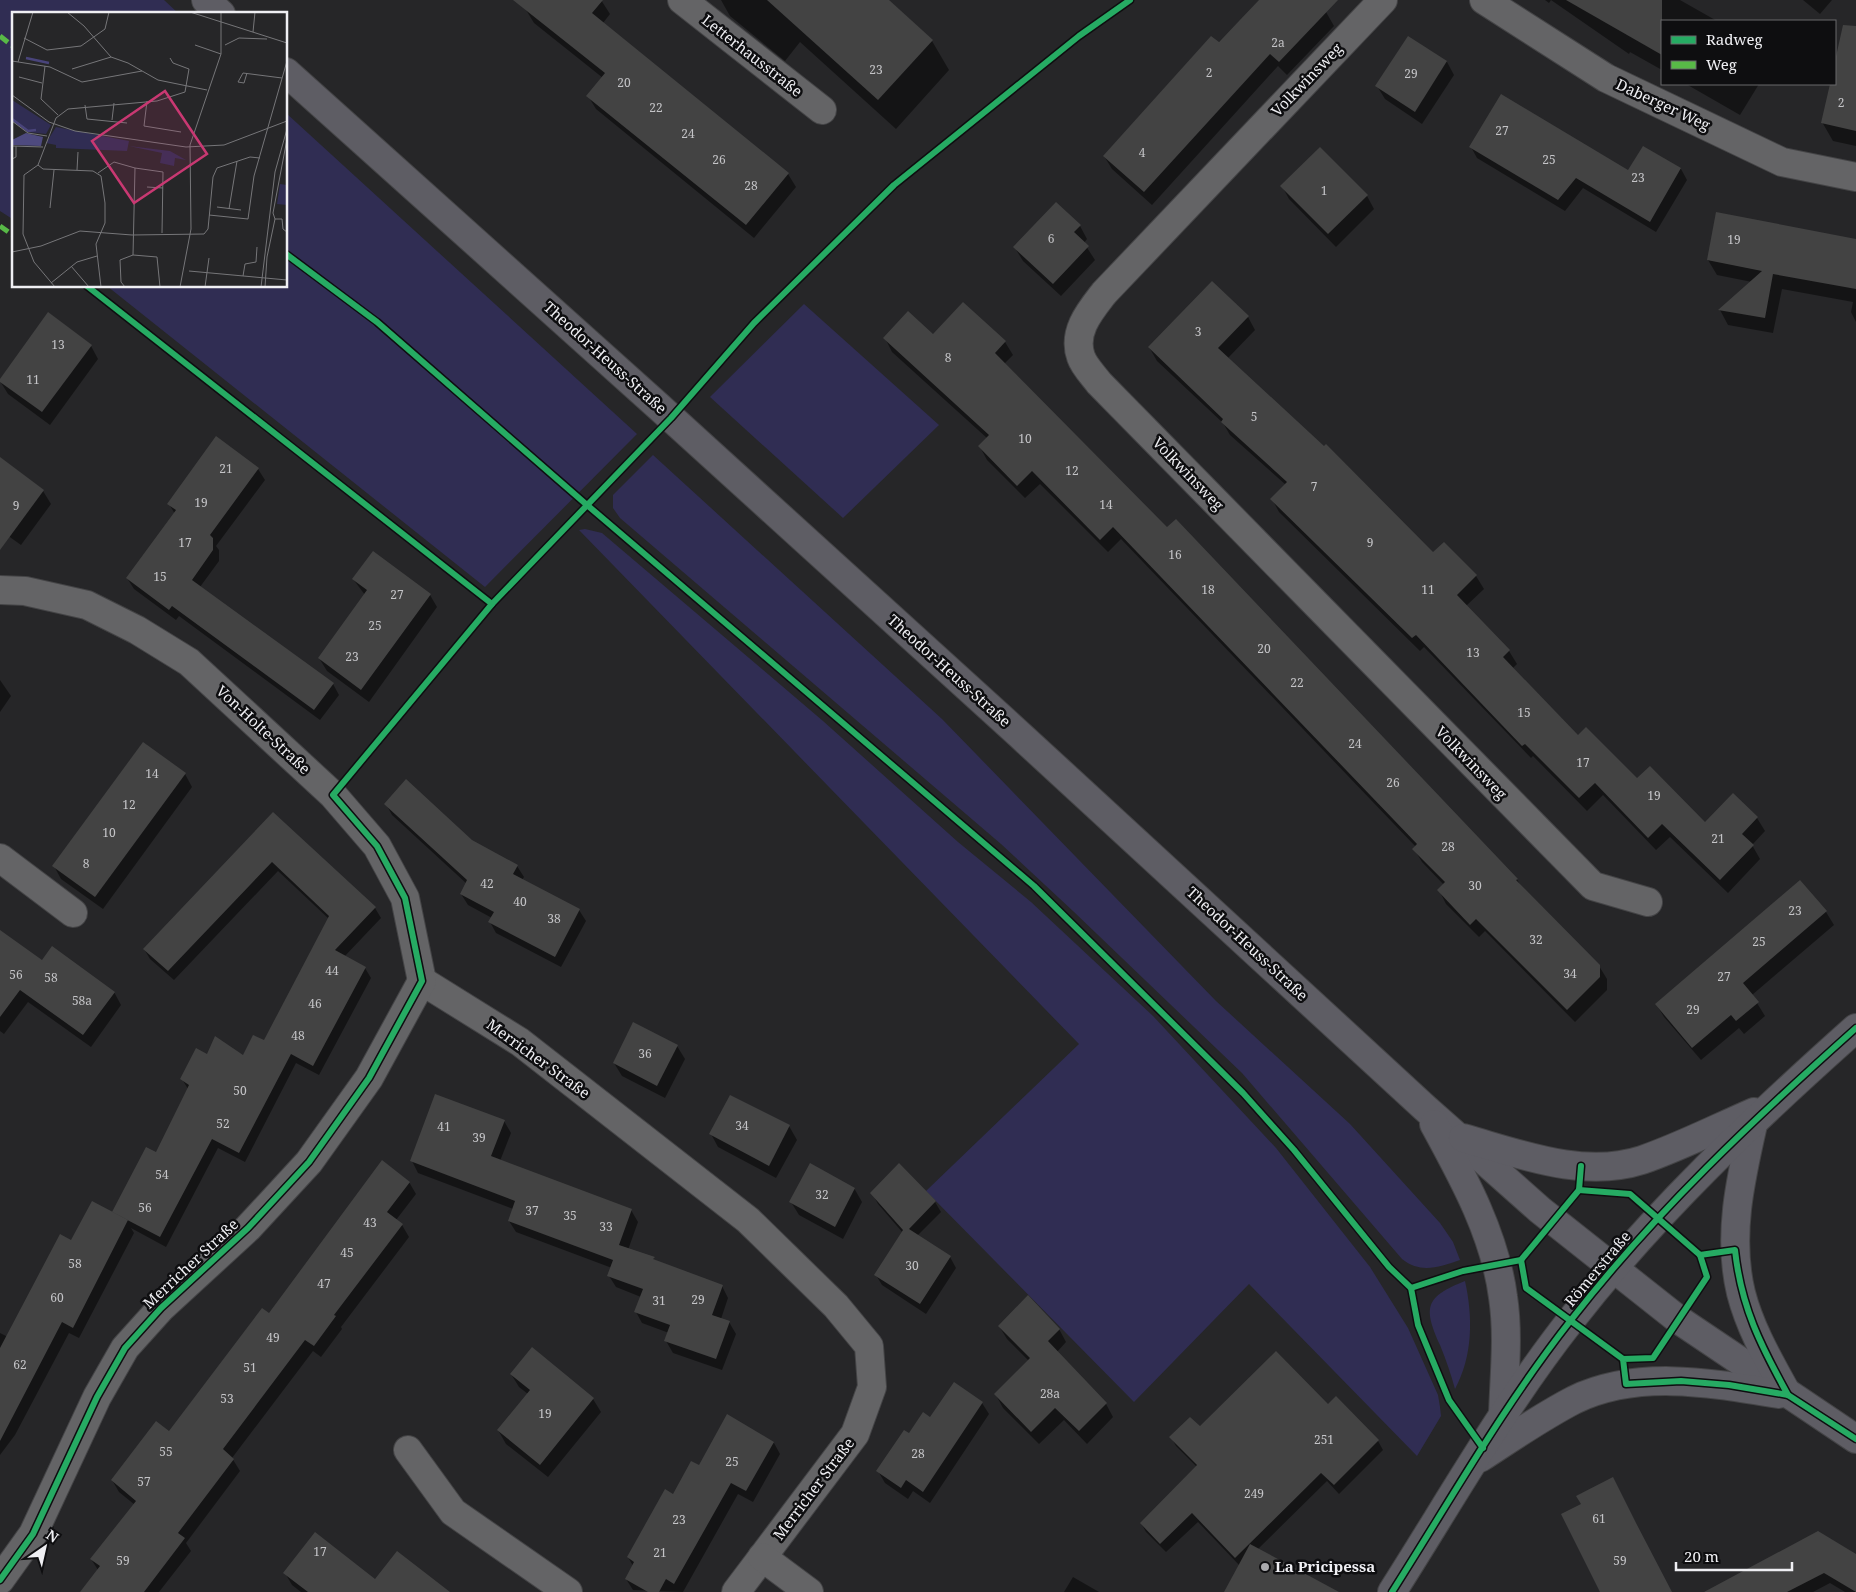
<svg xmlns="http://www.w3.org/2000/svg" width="1856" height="1592" font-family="'Noto Serif',serif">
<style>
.green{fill:#302d53}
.shadow{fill:#0007}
.building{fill:#434343}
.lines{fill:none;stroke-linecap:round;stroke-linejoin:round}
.minor-casing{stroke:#444446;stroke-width:30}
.major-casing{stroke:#444446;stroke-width:30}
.minor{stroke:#646466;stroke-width:28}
.major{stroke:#5e5d64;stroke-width:28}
.quiet{stroke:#58b947;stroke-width:5;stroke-dasharray:10 5;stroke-linecap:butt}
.cycleway-casing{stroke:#0e0e10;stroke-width:9}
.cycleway{stroke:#26ab63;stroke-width:6}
.poi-dot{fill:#a9a9ac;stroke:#0e0e10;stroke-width:2}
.labels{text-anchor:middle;stroke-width:5;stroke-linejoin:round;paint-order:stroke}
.number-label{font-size:12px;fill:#c4c4c7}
.street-label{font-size:15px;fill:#efeff3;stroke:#0e0e10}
.poi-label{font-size:15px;font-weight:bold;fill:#efeff3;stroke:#0e0e10;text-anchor:start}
.inset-river{fill:none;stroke:#49447b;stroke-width:2.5}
.inset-road{fill:none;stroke:#767679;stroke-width:1}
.view{fill:#c93872;fill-opacity:0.15;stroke:#c93872;stroke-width:2.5}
.inset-edge{fill:none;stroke:#efeff3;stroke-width:2.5}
</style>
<rect width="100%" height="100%" fill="#262628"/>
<g class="green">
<path d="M0,0H164L179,14H14V220L0,211Z"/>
<path d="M286,113L637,434L485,587L107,286H286Z"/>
<path d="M804,304L939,425L843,518L710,397Z"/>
<path d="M653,455L942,719L1216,1001L1350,1124L1440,1223L1453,1242L1460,1260C1439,1267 1421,1274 1402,1259L1242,1073L1073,911L1001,844L620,518L613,508V495Z"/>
<path d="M585,529L602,533L823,721L958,842L1031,902L1153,1016L1276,1148L1370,1267L1408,1328L1438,1395L1440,1407L1441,1416L1417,1456L1249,1284L1134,1402L926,1191L1079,1044L579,530Z"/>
<path d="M1465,1281C1473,1317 1473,1356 1455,1389C1451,1374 1446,1360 1440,1345C1423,1307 1425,1297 1465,1281Z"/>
</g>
<g class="shadow">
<path d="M520,0H601L610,14L603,23L788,174L796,187L754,238L596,109L588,96L603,78L534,23Z"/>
<path d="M721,0H887L932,41L949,70L896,129L800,42L785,61L730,16Z"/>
<path d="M1261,0H1313L1326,12L1334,26L1287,75L1278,66L1152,205L1112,169L1104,156Z"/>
<path d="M1545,0H1680L1717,21H1662V70L1630,52L1629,54L1551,0L1549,3Z"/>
<path d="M1803,0H1832L1820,14Z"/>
<path d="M1408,38L1447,62L1454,75L1422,124L1385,99L1377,86Z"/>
<path d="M1856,50V146L1833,141L1822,122L1831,84H1835V72Z"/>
<path d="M1686,84H1759L1740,115Z"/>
<path d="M1471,147L1629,172L1644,147L1681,169L1687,180L1656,232L1583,188L1565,211L1477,158Z"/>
<path d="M1282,186L1367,196L1374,209L1336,247L1289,199Z"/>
<path d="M1080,226L1087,239L1084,243L1095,260L1061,296L1023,261L1015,248Z"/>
<path d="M1856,241V322L1851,312L1853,302L1782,289L1773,333L1728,325L1720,310L1752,282L1717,275L1708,260Z"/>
<path d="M1248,317L1255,330L1228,358L1433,554L1476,576L1484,589L1466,606L1509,651L1517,664L1513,668L1578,736L1637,780L1705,824L1733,795L1757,818L1765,831L1752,845L1760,859L1728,893L1670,837L1656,850L1603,795L1587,811L1533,756L1531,758L1424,647L1420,651L1279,512L1272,499L1286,485L1230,435L1223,423L1157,361L1149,347Z"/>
<path d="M933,336L1005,342L1013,355L1004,364L1517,879L1521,887L1599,966L1607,979V990L1575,1022L1485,931L1479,937L1446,904L1439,890L1444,885L1422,862L1414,849L1416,847L1121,539L1108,552L1040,484L1025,498L987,460L980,447L988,439L892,352L885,338Z"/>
<path d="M91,346L98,359L50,425L8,394L0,381Z"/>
<path d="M0,469L43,491L51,504L21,545L0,530Z"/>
<path d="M258,469L265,480L216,546L219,550V561L200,587L333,684L339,695L320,720L179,616L176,620L134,589L127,578L175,514L169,504Z"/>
<path d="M353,579L430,595L437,607L369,702L327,671L319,658L365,595Z"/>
<path d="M0,680L11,696L0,712Z"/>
<path d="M185,774L192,787L103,909L61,879L54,866Z"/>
<path d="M386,804L517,866L524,877L522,880L579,910L586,921L561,967L496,933L490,922L492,918L468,905L461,894L467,884L392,815Z"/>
<path d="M274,814L375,908L381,918L344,957L365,968L371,978L319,1075L296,1063L245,1162L218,1148L166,1247L131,1228L134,1233L79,1338L69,1333L15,1435L0,1455V1333L8,1337L72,1242L116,1215L156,1154L188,1089L182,1079L207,1055L243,1056L265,1041L329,919L278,871L174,980L150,959L144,949Z"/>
<path d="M1800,882L1826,912L1834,925L1752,995L1765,1016L1744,1034L1739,1028L1701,1060L1664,1017L1656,1004Z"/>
<path d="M0,931L42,962L114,992L121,1005L91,1047L28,1002L4,1034L0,1031Z"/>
<path d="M677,1046L685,1059L665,1098L622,1076L614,1063Z"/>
<path d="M504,1121L511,1133L500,1161L631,1210L638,1222L628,1250L722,1286L728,1298L721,1319L729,1322L736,1334L722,1370L673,1353L666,1341L669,1333L642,1323L636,1312L641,1297L616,1287L609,1276L612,1268L516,1232L509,1221L513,1209L418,1173L412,1161Z"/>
<path d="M789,1126L797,1140L776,1178L718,1147L711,1134Z"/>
<path d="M409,1182L416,1194L396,1220L402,1225L409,1237L341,1327L342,1329L321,1357L313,1351L232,1458L240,1471L186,1543L191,1551L159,1592H81L98,1570L91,1559L135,1505L119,1492L112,1480L169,1433L269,1314Z"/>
<path d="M854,1188L862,1202L843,1239L799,1215L791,1202Z"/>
<path d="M872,1193L935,1202L941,1212L917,1236L950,1257L956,1268L926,1314L882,1285L876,1275L903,1233L878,1204Z"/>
<path d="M999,1326L1059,1329L1066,1342L1057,1352L1106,1404L1113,1417L1087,1444L1064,1420L1039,1444L1003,1408L996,1395L1029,1361L1007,1339Z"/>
<path d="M511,1374L593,1399L601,1412L548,1477L506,1444L498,1430L528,1394L519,1387Z"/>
<path d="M982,1403L989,1414L930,1503L913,1491L908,1499L885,1483L878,1471L909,1435L930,1419Z"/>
<path d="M1200,1428L1378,1441L1383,1450L1339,1494L1327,1481L1258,1549L1302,1592H1234L1240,1566L1198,1522L1166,1552L1146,1532L1141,1523L1197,1467L1176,1446L1171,1437Z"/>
<path d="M774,1443L780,1454L753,1502L738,1494L683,1592L633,1590L626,1579L633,1566L628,1557L673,1495L699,1466Z"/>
<path d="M1856,1556V1592H1845L1830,1583L1813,1592H1706Z"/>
<path d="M285,1573L375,1581L443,1592H301L292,1585Z"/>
<path d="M1073,1577L1099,1592H1064Z"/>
</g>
<g class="building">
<path d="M513,0H603L592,13L789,173L746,225L586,96L605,73Z"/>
<path d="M767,0H889L933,40L878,100Z"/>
<path d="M1259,0H1338L1279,62L1270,54L1144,192L1103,156L1211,36L1219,42Z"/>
<path d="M1566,0H1662V55Z"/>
<path d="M1843,25L1856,26V131L1821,123L1830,84H1835V61Z"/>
<path d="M1408,36L1447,61L1415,112L1375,86Z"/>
<path d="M1501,94L1628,170L1643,146L1681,168L1650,222L1576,178L1558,200L1469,147Z"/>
<path d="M1320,147L1368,195L1328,234L1280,186Z"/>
<path d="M1056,202L1081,225L1074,232L1089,246L1053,284L1013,247Z"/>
<path d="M1716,212L1856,239V289L1773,274L1765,318L1718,310L1762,271L1707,260Z"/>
<path d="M1212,281L1249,316L1218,348L1324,446L1326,444L1433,552L1444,542L1477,575L1457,595L1510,650L1503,657L1578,735L1586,727L1637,778L1650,766L1705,822L1733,793L1758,817L1742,834L1754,845L1720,880L1662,824L1648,838L1595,783L1579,798L1525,744L1522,746L1416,635L1412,638L1270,499L1287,482L1221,422L1223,419L1148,347Z"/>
<path d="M963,302L1006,341L995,353L1167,527L1176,519L1518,879L1516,880L1600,965V977L1567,1010L1476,919L1470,925L1437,890L1445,882L1412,849L1417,844L1113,527L1100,540L1032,471L1017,486L978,446L989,435L883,338L908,311L933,334Z"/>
<path d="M48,312L92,345L42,412L0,382V379Z"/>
<path d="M216,436L259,468L210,535L213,538V550L192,580L334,683L314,710L172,606L169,610L126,578L176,510L167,504Z"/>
<path d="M0,457L44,490L0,550Z"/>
<path d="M373,551L431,594L361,690L318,658L367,590L352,579Z"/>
<path d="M143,742L186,773L95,897L52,866Z"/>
<path d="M406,779L472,840L518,865L513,874L580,909L555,957L488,922L494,912L460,894L467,880L384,804Z"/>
<path d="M273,812L376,907L335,950L366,967L313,1066L291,1054L239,1153L212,1139L160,1237L112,1212L146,1147L156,1152L189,1085L180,1079L196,1048L207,1054L215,1036L243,1055L253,1035L264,1040L329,916L272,862L168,971L143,949Z"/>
<path d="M1800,880L1827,911L1743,983L1759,1002L1736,1021L1731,1015L1692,1048L1655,1004Z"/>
<path d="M0,930L42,960L52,946L115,992L83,1035L20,990L0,1017Z"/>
<path d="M633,1022L678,1045L657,1086L613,1063Z"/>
<path d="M435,1094L505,1120L491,1156L632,1209L619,1245L655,1257L653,1259L723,1285L712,1315L730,1321L716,1359L664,1341L670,1325L634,1312L643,1289L607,1276L613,1260L508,1221L515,1201L410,1161Z"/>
<path d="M730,1095L790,1125L769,1166L709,1134Z"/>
<path d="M382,1160L410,1182L387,1212L403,1224L334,1315L336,1316L314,1346L305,1340L223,1449L234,1459L178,1533L185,1538L144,1592H80L100,1566L90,1559L136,1501L111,1480L156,1421L169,1431L262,1308L269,1313Z"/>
<path d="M810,1163L855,1188L835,1227L789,1202Z"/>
<path d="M899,1163L936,1201L909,1229L951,1256L920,1304L874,1275L903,1230L870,1193Z"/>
<path d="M92,1201L128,1220L73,1328L62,1322L0,1441V1348L60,1234L71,1240Z"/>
<path d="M1028,1295L1060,1329L1048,1341L1107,1403L1079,1431L1055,1408L1031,1432L994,1394L1030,1358L998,1326Z"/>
<path d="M532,1347L594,1398L540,1465L497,1430L530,1390L510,1374Z"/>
<path d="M1276,1351L1328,1404L1336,1396L1379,1440L1334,1485L1321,1473L1235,1558L1192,1513L1160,1544L1140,1523L1197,1465L1169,1437L1190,1417L1200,1426Z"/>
<path d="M954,1382L983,1402L923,1492L906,1480L901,1488L876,1471L904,1430L909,1433L923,1412L930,1417Z"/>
<path d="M727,1414L774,1442L746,1491L731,1483L674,1584L666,1579L659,1592H648L625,1579L634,1562L627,1557L665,1489L673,1494L691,1461L699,1465Z"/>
<path d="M1613,1477L1636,1523L1672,1592H1600L1561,1514L1581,1504L1576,1496Z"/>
<path d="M1818,1531L1856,1554V1592L1824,1573L1787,1592H1704Z"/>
<path d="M315,1532L375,1579L397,1551L450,1592H308L283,1573Z"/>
<path d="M1250,1544L1339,1592H1224Z"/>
</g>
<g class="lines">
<g class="minor-casing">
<g id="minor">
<path d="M682,0L822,110"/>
<path d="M1383,0L1104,293C1090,311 1072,332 1081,357C1084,366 1093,375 1099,383L1593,886L1648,902"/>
<path d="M1484,0L1606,78L1782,162L1856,177"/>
<path d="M0,590L25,591L87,605L137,630L189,662L333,795L377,846L405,898L422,981"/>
<path d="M0,858L73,913"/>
<path d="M422,981L520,1042L748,1220L836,1306L869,1346L872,1387L855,1434L736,1592"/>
<path d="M408,1450L453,1512L568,1592"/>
<path d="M762,1557L809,1592"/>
<path d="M0,1580L33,1534L97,1397L125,1348L161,1308L248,1228L309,1162L369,1078L422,981"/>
</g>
</g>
<g class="major-casing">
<g id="major">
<path d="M206,0L221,14"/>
<path d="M286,72L658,406L1021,736L1425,1108L1540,1210L1679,1320L1856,1439"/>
<path d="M1754,1120C1741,1177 1727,1235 1741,1293C1750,1328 1768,1359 1785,1390"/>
<path d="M1434,1124C1464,1179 1495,1235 1503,1297C1509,1336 1504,1377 1503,1416"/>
<path d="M1463,1138C1520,1154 1583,1179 1642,1160C1680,1147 1717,1128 1754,1112"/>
<path d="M1480,1458C1511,1438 1541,1417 1574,1400C1638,1369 1712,1383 1779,1394"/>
<path d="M1392,1592C1450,1501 1504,1405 1571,1320C1655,1212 1754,1119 1856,1028"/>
</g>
</g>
<use href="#minor" class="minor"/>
<use href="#major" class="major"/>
<g class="quiet">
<path d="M0,36L14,47"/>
<path d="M0,226L14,236"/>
</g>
<g class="cycleway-casing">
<g id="cycleway">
<path d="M286,254L377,322L587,505L1034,886L1243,1093L1294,1150L1389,1267L1411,1288L1418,1325L1449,1400L1483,1448"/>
<path d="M87,286L492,604"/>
<path d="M1579,1190L1630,1194L1700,1255L1735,1250C1741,1307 1761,1346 1788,1395"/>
<path d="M1700,1255L1707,1277L1653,1358L1623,1359L1626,1384L1681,1381L1729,1385L1788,1395L1856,1439"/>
<path d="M1521,1260L1526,1288L1623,1359"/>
<path d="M1411,1288L1463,1271L1521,1260L1579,1190L1581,1166"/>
<path d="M0,1580L33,1534L97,1397L125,1348L161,1308L248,1228L309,1162L369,1078L422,981L405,898L377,846L333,795L492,604L671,418L754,323L894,185L1079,36L1130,0"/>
<path d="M1392,1592C1450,1501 1504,1405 1571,1320C1655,1212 1754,1119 1856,1028"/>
</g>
</g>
<use href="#cycleway" class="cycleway"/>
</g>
<circle class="poi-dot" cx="1265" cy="1567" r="5"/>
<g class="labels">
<g class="number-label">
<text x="1278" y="47">2a</text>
<text x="876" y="74">23</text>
<text x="1209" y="77">2</text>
<text x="1411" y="78">29</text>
<text x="624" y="87">20</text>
<text x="1841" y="107">2</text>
<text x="656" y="112">22</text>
<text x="1502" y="135">27</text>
<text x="688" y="138">24</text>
<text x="1142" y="157">4</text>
<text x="719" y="164">26</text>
<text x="1549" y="164">25</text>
<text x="1638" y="182">23</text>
<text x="751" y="190">28</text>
<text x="1324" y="195">1</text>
<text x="1051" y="243">6</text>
<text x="1734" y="244">19</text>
<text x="1198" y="336">3</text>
<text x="58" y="349">13</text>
<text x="948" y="362">8</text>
<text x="33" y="384">11</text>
<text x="1254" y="421">5</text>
<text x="1025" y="443">10</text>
<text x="226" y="473">21</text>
<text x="1072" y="475">12</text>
<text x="1314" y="491">7</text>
<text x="201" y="507">19</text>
<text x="1106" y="509">14</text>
<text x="16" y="510">9</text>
<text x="185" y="547">17</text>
<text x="1370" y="547">9</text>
<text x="1175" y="559">16</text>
<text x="160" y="581">15</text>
<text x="1208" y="594">18</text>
<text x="1428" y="594">11</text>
<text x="397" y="599">27</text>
<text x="375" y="630">25</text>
<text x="1264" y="653">20</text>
<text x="1473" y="657">13</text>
<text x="352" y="661">23</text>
<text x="1297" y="687">22</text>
<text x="1524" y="717">15</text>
<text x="1355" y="748">24</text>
<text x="1583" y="767">17</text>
<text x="152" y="778">14</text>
<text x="1393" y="787">26</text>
<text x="1654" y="800">19</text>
<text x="129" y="809">12</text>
<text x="109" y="837">10</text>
<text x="1718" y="843">21</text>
<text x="1448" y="851">28</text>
<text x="86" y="868">8</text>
<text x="487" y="888">42</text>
<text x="1475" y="890">30</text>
<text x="520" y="906">40</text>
<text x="1795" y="915">23</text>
<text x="554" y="923">38</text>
<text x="1536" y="944">32</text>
<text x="1759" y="946">25</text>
<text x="332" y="975">44</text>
<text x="1570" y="978">34</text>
<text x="16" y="979">56</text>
<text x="1724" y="981">27</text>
<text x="51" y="982">58</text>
<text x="82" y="1005">58a</text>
<text x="315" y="1008">46</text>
<text x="1693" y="1014">29</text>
<text x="298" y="1040">48</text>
<text x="645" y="1058">36</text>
<text x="240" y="1095">50</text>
<text x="223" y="1128">52</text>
<text x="742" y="1130">34</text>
<text x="444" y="1131">41</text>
<text x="479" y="1142">39</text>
<text x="162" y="1179">54</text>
<text x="822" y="1199">32</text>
<text x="145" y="1212">56</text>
<text x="532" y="1215">37</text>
<text x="570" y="1220">35</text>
<text x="370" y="1227">43</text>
<text x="606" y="1231">33</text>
<text x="347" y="1257">45</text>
<text x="75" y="1268">58</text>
<text x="912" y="1270">30</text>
<text x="324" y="1288">47</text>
<text x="57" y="1302">60</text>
<text x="698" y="1304">29</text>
<text x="659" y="1305">31</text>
<text x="273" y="1342">49</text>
<text x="20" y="1369">62</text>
<text x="250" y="1372">51</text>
<text x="1050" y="1398">28a</text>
<text x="227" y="1403">53</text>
<text x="545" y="1418">19</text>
<text x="1324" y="1444">251</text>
<text x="166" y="1456">55</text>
<text x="918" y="1458">28</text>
<text x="732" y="1466">25</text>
<text x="144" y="1486">57</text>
<text x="1254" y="1498">249</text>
<text x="1599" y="1523">61</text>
<text x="679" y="1524">23</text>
<text x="320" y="1556">17</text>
<text x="660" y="1557">21</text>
<text x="123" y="1565">59</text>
<text x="1620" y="1565">59</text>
</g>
<g class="street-label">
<text transform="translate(752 56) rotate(38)" y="5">Letterhausstraße</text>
<text transform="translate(1307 80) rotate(-46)" y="5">Volkwinsweg</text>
<text transform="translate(1663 105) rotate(25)" y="5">Daberger Weg</text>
<text transform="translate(605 358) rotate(42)" y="5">Theodor-Heuss-Straße</text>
<text transform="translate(1188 474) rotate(46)" y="5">Volkwinsweg</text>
<text transform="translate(949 671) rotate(42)" y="5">Theodor-Heuss-Straße</text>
<text transform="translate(263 730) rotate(43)" y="5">Von-Holte-Straße</text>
<text transform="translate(1471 763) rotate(46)" y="5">Volkwinsweg</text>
<text transform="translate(1247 944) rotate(43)" y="5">Theodor-Heuss-Straße</text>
<text transform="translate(538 1059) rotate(36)" y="5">Merricher Straße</text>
<text transform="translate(191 1264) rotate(-43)" y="5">Merricher Straße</text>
<text transform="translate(1598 1269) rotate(-50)" y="5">Römerstraße</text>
<text transform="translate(814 1489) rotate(-53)" y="5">Merricher Straße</text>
</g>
<g class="poi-label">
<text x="1275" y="1572">La Pricipessa</text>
</g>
</g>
<g transform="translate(12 12)">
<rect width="275" height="275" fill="#262628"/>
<path d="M0,88L39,113L34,122L16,120L0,109ZM44,115L117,129L115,139L44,136V133L34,131ZM117,134L158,139L174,148L163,146L162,154L148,151L150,141ZM268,172L275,173V193L265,192Z" fill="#302d53"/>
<path d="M14,121L31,125L29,134L0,133V128Z" fill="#4e4a7f"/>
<path class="inset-river" d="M14,46L37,51M0,107L16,119L24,118"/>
<path class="inset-road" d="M55,0L72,14L99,45L116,51L146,68L195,78M178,0L275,31M241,20L243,0M12,26L35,38L69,34L93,17L97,0M183,33L209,42M213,33L227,26L255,27M0,49L38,55L70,70L130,59M6,50L21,0M33,54L29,87L46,103M60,57L99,45M235,61L232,71L226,70L231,61L270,66M7,65L30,71M0,83L37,110L63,119L174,135L212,133L275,109M135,89L132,114L169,120M73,93L75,107L115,111M100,108L102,91M0,109L16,121L35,124M0,134L31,135M0,147L4,145V134M26,153L44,106L56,97L145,89L173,80L177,57L161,51L158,46M26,153L31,157L81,159L89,164L93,191V211L84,232L89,275M26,153L12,163L11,222L22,250L43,275M123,156L151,160L150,221M65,158L66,140M86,161L102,150L123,156M135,175L151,176M205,195L229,198M38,196L42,158M217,197L225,149M197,203L236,207L242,164L275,49M263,207H270L271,217L275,220M0,240L29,234L68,219L120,223L192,222L196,217L201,165L205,156L238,145L248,146M121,243L123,156M59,254L77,275M177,259L275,268M231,264L233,252L244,250L245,235M39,271L65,250L85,244M113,275L109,270L108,248L121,243L145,245L148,275M168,275L179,217L178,133L209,42V0M193,275L197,246M249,275L263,160L275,117M253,275L255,245L263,207L261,201L275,127"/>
<path class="view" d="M153,79L195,142L122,191L80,129Z"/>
<rect width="275" height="275" class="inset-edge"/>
</g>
<rect x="1661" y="20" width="175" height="65" fill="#0e0e10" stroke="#68686b"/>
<rect x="1671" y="36" width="25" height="8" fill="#26ab63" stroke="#68686b"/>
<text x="1706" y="45" font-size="15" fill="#efeff3">Radweg</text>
<rect x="1671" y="61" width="25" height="8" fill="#58b947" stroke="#68686b"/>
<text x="1706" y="70" font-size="15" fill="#efeff3">Weg</text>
<g transform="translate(45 1547) rotate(34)" stroke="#0e0e10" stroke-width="4" paint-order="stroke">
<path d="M0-4L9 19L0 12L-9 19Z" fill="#efeff3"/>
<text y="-8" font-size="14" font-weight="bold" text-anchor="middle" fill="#efeff3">N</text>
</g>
<path d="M1676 1562v8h116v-8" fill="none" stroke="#efeff3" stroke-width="2.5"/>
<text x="1684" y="1562" font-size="15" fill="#efeff3" stroke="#0e0e10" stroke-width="4" paint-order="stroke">20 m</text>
</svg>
